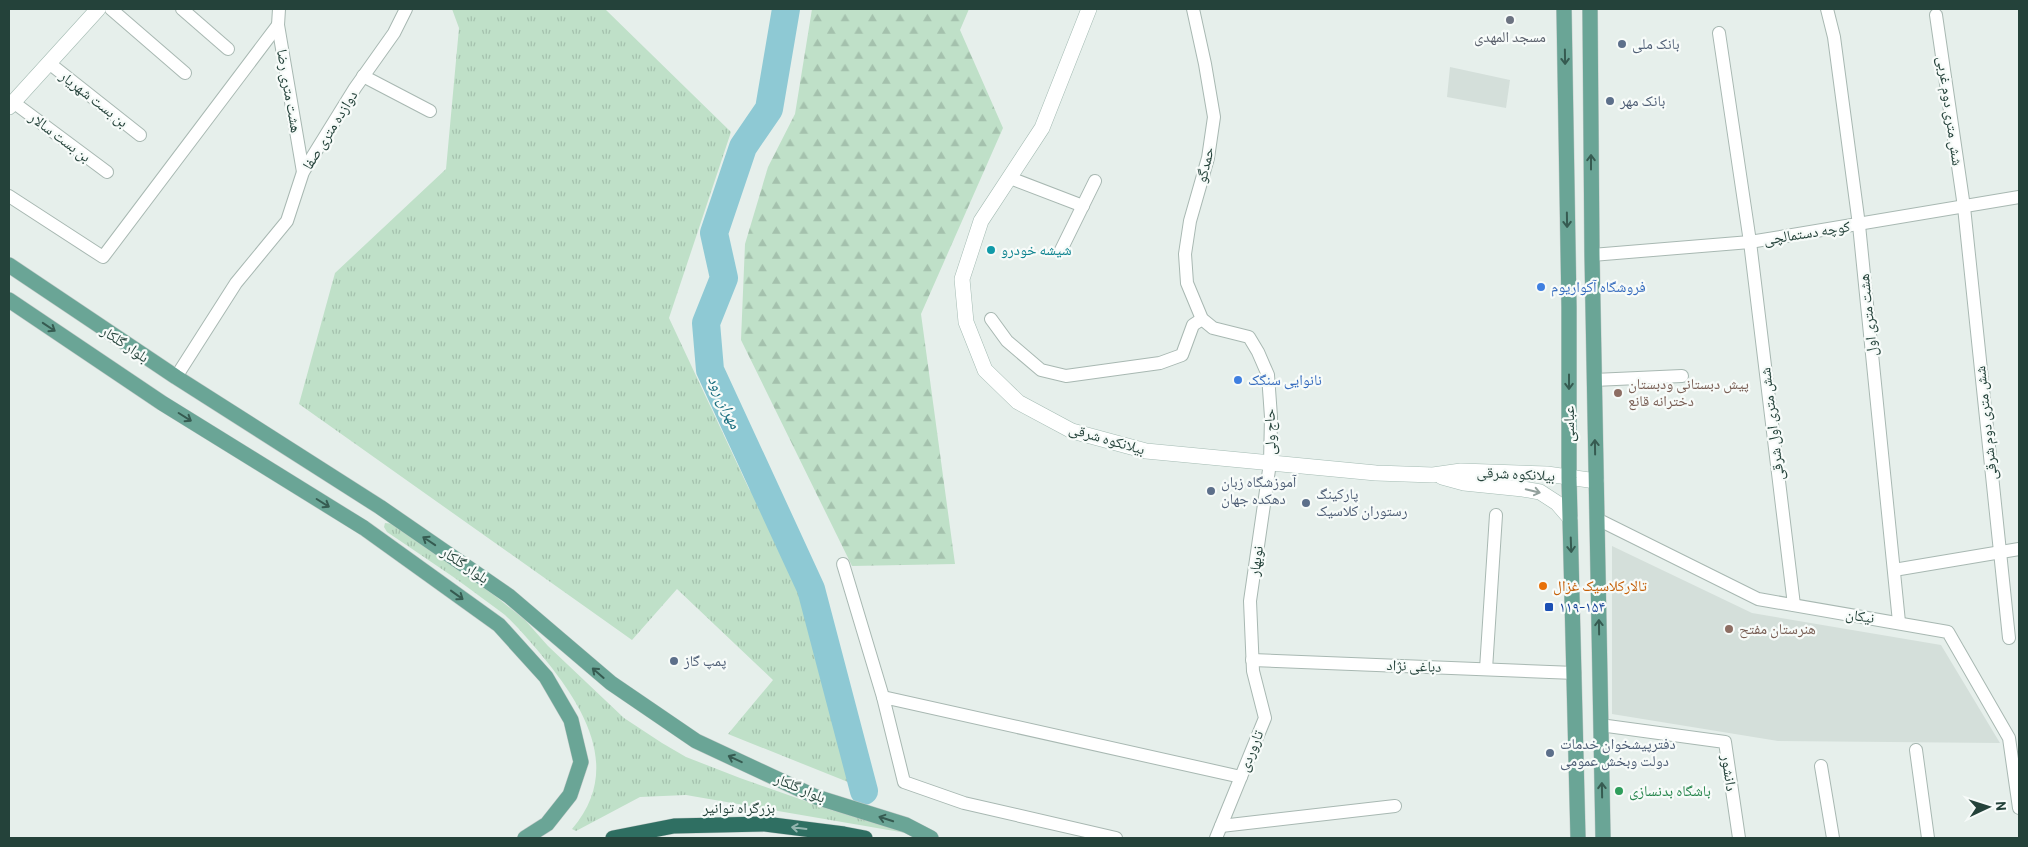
<svg xmlns="http://www.w3.org/2000/svg" width="2028" height="847" font-family="Barlow,'Noto Naskh Arabic',sans-serif">
<style>
.built{fill:#d4dfda}
.grass{fill:url(#grass-tufts)}
.forest{fill:url(#forest-firs)}
.lines{fill:none;stroke-linecap:round;stroke-linejoin:round}
.river{stroke:#8ec9d4;stroke-width:28}
.street-casing{stroke:#a8b8b2;stroke-width:14}
.secondary-casing{stroke:#a4bbb3;stroke-width:16}
.primary-casing{stroke:#c2cac8;stroke-width:16}
.highway-casing{stroke:#c2cac8;stroke-width:16}
.street{stroke:#fff;stroke-width:12}
.secondary{stroke:#fff;stroke-width:15}
.primary{stroke:#6aa596;stroke-width:15}
.highway{stroke:#2f6f62;stroke-width:15}
.oneway{stroke:#365b51}
.oneway2{stroke:#92a09c}
.oneway3{stroke:#93b5ae}
.worship-dot{fill:#6b7280;stroke:#f7fbf9;stroke-width:2}
.service-dot{fill:#5c6f8a;stroke:#f7fbf9;stroke-width:2}
.culture-dot{fill:#0f9aa8;stroke:#f7fbf9;stroke-width:2}
.shop-dot{fill:#3f7fe0;stroke:#f7fbf9;stroke-width:2}
.education-dot{fill:#8d6e63;stroke:#f7fbf9;stroke-width:2}
.food-dot{fill:#e8710a;stroke:#f7fbf9;stroke-width:2}
.transit-dot{fill:#1a4fb4;stroke:#f7fbf9;stroke-width:2}
.leisure-dot{fill:#2e9e5b;stroke:#f7fbf9;stroke-width:2}
.labels{text-anchor:middle;stroke-width:4.5;stroke-linejoin:round;paint-order:stroke}
.worship-label{font-size:15px;fill:#5b616d;stroke:#f7fbf9}
.service-label{font-size:15px;fill:#4e5e75;stroke:#f7fbf9;text-anchor:start}
.street-label{font-size:15px;fill:#24423a;stroke:#f7fbf9}
.culture-label{font-size:15px;fill:#0d838f;stroke:#f7fbf9;text-anchor:start}
.shop-label{font-size:15px;fill:#366cbe;stroke:#f7fbf9;text-anchor:start}
.education-label{font-size:15px;fill:#785e54;stroke:#f7fbf9;text-anchor:start}
.food-label{font-size:15px;fill:#c56008;stroke:#f7fbf9;text-anchor:start}
.transit-label{font-size:15px;fill:#164399;stroke:#f7fbf9;text-anchor:start}
.leisure-label{font-size:15px;fill:#27864d;stroke:#f7fbf9;text-anchor:start}
.water-label{font-size:16px;font-style:italic;fill:#1c6f80;stroke:#f7fbf9}
</style>
<defs>
<pattern id="grass-tufts" width="24" height="20" patternUnits="userSpaceOnUse" patternTransform="scale(1.25)"><rect width="24" height="20" fill="#bfe0c8"/><path d="M3 7l-1-3M5 7V3M7 7l1-3M15 17l-1-3M17 17v-4M19 17l1-3" fill="none" stroke="#a4c1ad"/></pattern>
<pattern id="forest-firs" width="22" height="20" patternUnits="userSpaceOnUse" patternTransform="scale(1.25)"><rect width="22" height="20" fill="#bfe0c8"/><path d="M5 1l3.5 6h-7zM16 11l3.5 6h-7z" fill="#a4c1ad"/></pattern>
</defs>
<rect width="100%" height="100%" fill="#e6efeb"/>
<g class="built">
<path d="M1450,67L1510,80L1506,108L1447,97Z"/>
<path d="M1612,546L1752,613L1941,645L2000,743L1778,741L1612,714Z"/>
</g>
<g class="grass">
<path d="M452,9H605L731,132L669,318L749,489L786,534L853,784L728,734L773,680L677,589L632,640L299,404L335,273L446,169L459,28Z"/>
<path d="M385,523L394,524L494,595L525,620L548,646L624,718L662,743L686,757L740,778L831,810L869,820L906,833L686,795L640,797L576,831L572,829C621,772 587,712 548,663C534,646 520,629 505,615C495,607 484,600 474,592C446,571 416,552 387,532L384,527Z"/>
</g>
<path class="forest" d="M812,9H969L960,30L1003,128L921,314L955,564L852,566L741,340L745,244L768,167L795,114Z"/>
<g class="lines">
<path class="river" d="M786,9L769,109L743,147L714,233L724,278L706,323L710,370L811,589L864,791"/>
<g class="street-casing">
<g id="street">
<path d="M111,9L185,73"/>
<path d="M182,9L228,49"/>
<path d="M279,9L278,25L303,172"/>
<path d="M1193,9L1205,64L1214,117L1208,158L1190,221L1185,254L1187,283L1202,319L1213,328L1249,337L1258,352L1268,375L1271,417L1270,463L1250,601L1253,671L1265,718L1216,838"/>
<path d="M1827,9L1834,37L1859,225L1899,622"/>
<path d="M1936,15L1964,207L2009,638"/>
<path d="M1719,33L1750,242L1794,605"/>
<path d="M49,63L140,135"/>
<path d="M363,76L430,111"/>
<path d="M13,102L107,172"/>
<path d="M1010,178L1083,206"/>
<path d="M9,196L103,257L278,25"/>
<path d="M1061,250L1095,181"/>
<path d="M1592,255L1750,242L2019,197"/>
<path d="M991,319L1007,341L1041,370L1066,376L1160,363L1182,355L1193,325L1202,319"/>
<path d="M176,377L236,283L287,221L303,172L355,88L394,33L406,9"/>
<path d="M1594,380L1682,376"/>
<path d="M1597,519L1758,599L1948,632L2009,738L2019,808"/>
<path d="M843,564L883,697"/>
<path d="M1894,570L2019,549"/>
<path d="M1252,660L1575,673"/>
<path d="M1486,669L1496,515"/>
<path d="M1600,725L1725,742L1739,838"/>
<path d="M1916,750L1928,838"/>
<path d="M1821,766L1833,838"/>
<path d="M1221,826L1395,806"/>
<path d="M1116,838L964,803L904,782L883,697L1241,777"/>
</g>
</g>
<g class="secondary-casing">
<g id="secondary">
<path d="M1089,9L1042,128L981,221L962,279L966,322L985,370L1018,402L1072,431L1146,451L1376,473L1433,475L1461,471L1547,474L1596,481"/>
<path d="M9,107L98,9"/>
<path d="M1442,477L1464,483L1523,489L1540,492L1557,503L1570,518"/>
</g>
</g>
<g class="primary-casing">
<g id="primary">
<path d="M1564,9L1569,307V478L1578,838"/>
<path d="M1590,9L1592,255L1603,838"/>
<path d="M9,265L176,377L380,507L509,596L611,683L696,741L816,797L906,825L931,838"/>
<path d="M9,300L162,403L364,528L499,625L546,677L571,720L581,762L570,795L547,824L525,838"/>
</g>
</g>
<g class="highway-casing">
<path id="highway" d="M613,838L674,826L765,824L844,834L865,838"/>
</g>
<use href="#street" class="street"/>
<use href="#secondary" class="secondary"/>
<use href="#primary" class="primary"/>
<use href="#highway" class="highway"/>
</g>
<defs><path id="oneway-shaft" d="M-6 0H5M1.5-3L5.5 0L1.5 3" fill="none" stroke-width="1.6" stroke-linecap="round" stroke-linejoin="round" transform="scale(1.25)"/></defs>
<g class="oneway">
<use href="#oneway-shaft" transform="translate(1565 57) rotate(89)"/>
<use href="#oneway-shaft" transform="translate(1591 162) rotate(-90)"/>
<use href="#oneway-shaft" transform="translate(1567 220) rotate(89)"/>
<use href="#oneway-shaft" transform="translate(49 327) rotate(34)"/>
<use href="#oneway-shaft" transform="translate(1569 382) rotate(90)"/>
<use href="#oneway-shaft" transform="translate(185 417) rotate(32)"/>
<use href="#oneway-shaft" transform="translate(1595 447) rotate(-91)"/>
<use href="#oneway-shaft" transform="translate(323 503) rotate(32)"/>
<use href="#oneway-shaft" transform="translate(429 541) rotate(-146)"/>
<use href="#oneway-shaft" transform="translate(1571 545) rotate(88)"/>
<use href="#oneway-shaft" transform="translate(457 595) rotate(36)"/>
<use href="#oneway-shaft" transform="translate(1599 627) rotate(-91)"/>
<use href="#oneway-shaft" transform="translate(598 673) rotate(-139)"/>
<use href="#oneway-shaft" transform="translate(735 759) rotate(-155)"/>
<use href="#oneway-shaft" transform="translate(1602 790) rotate(-91)"/>
<use href="#oneway-shaft" transform="translate(886 819) rotate(-162)"/>
</g>
<use class="oneway2" href="#oneway-shaft" transform="translate(1533 491) rotate(14)"/>
<use class="oneway3" href="#oneway-shaft" transform="translate(799 828) rotate(-173)"/>
<circle class="worship-dot" cx="1510" cy="20" r="5"/>
<g class="service-dot">
<circle cx="1622" cy="44" r="5"/>
<circle cx="1610" cy="101" r="5"/>
<circle cx="1211" cy="491" r="5"/>
<circle cx="1306" cy="503" r="5"/>
<circle cx="674" cy="661" r="5"/>
<circle cx="1550" cy="753" r="5"/>
</g>
<circle class="culture-dot" cx="991" cy="250" r="5"/>
<g class="shop-dot">
<circle cx="1541" cy="287" r="5"/>
<circle cx="1238" cy="380" r="5"/>
</g>
<g class="education-dot">
<circle cx="1618" cy="393" r="5"/>
<circle cx="1729" cy="629" r="5"/>
</g>
<circle class="food-dot" cx="1543" cy="586" r="5"/>
<rect class="transit-dot" x="1544" y="602" width="10" height="10" rx="2.5"/>
<circle class="leisure-dot" cx="1619" cy="791" r="5"/>
<g class="labels">
<g class="worship-label">
<text x="1510" y="42">مسجد المهدی</text>
</g>
<g class="service-label">
<text x="1632" y="49">بانک ملی</text>
<text x="1620" y="106">بانک مهر</text>
<text x="1221" y="487">آموزشگاه زبان<tspan x="1221" dy="17">دهکده جهان</tspan></text>
<text x="1316" y="499">پارکینگ<tspan x="1316" dy="17">رستوران کلاسیک</tspan></text>
<text x="684" y="666">پمپ گاز</text>
<text x="1560" y="749">دفترپیشخوان خدمات<tspan x="1560" dy="17">دولت وبخش عمومی</tspan></text>
</g>
<g class="street-label">
<text transform="translate(289 91) rotate(80)" y="5">هشت متری رضا</text>
<text transform="translate(94 99) rotate(38)" y="5">بن بست شهریار</text>
<text transform="translate(1950 111) rotate(82)" y="5">شش متری دوم غربی</text>
<text transform="translate(330 130) rotate(-58)" y="5">دوازده متری صفا</text>
<text transform="translate(60 137) rotate(37)" y="5">بن بست سالار</text>
<text transform="translate(1205 165) rotate(-77)" y="5">حمدگو</text>
<text transform="translate(1807 233) rotate(-9)" y="5">کوچه دستمالچی</text>
<text transform="translate(1868 315) rotate(-96)" y="5">هشت متری اول</text>
<text transform="translate(125 344) rotate(34)" y="5">بلوار گلکار</text>
<text transform="translate(1986 423) rotate(-96)" y="5">شش متری دوم شرقی</text>
<text transform="translate(1569 424) rotate(-90)" y="5">عباسى</text>
<text transform="translate(1772 424) rotate(-97)" y="5">شش متری اول شرقی</text>
<text transform="translate(1270 432) rotate(-91)" y="5">حاج ولی</text>
<text transform="translate(1107 439) rotate(16)" y="5">بیلانکوه شرقی</text>
<text transform="translate(1516 474) rotate(3)" y="5">بیلانکوه شرقی</text>
<text transform="translate(1256 561) rotate(-82)" y="5">نوبهار</text>
<text transform="translate(465 565) rotate(34)" y="5">بلوار گلکار</text>
<text transform="translate(1860 616) rotate(9)" y="5">نیکان</text>
<text transform="translate(1414 666) rotate(2)" y="5">دباغی نژاد</text>
<text transform="translate(1251 751) rotate(-68)" y="5">تاروردی</text>
<text transform="translate(1729 773) rotate(82)" y="5">دانشور</text>
<text transform="translate(800 788) rotate(23)" y="5">بلوار گلکار</text>
<text x="739" y="813">بزرگراه توانیر</text>
</g>
<g class="culture-label">
<text x="1001" y="255">شیشه خودرو</text>
</g>
<g class="shop-label">
<text x="1551" y="292">فروشگاه آکواریوم</text>
<text x="1248" y="385">نانوایی سنگک</text>
</g>
<g class="education-label">
<text x="1628" y="389">پیش دبستانی ودبستان<tspan x="1628" dy="17">دخترانه قانع</tspan></text>
<text x="1739" y="634">هنرستان مفتح</text>
</g>
<g class="food-label">
<text x="1553" y="591">تالارکلاسیک غزال</text>
</g>
<g class="transit-label">
<text x="1559" y="612">۱۱۹-۱۵۴</text>
</g>
<g class="leisure-label">
<text x="1629" y="796">باشگاه بدنسازی</text>
</g>
<g class="water-label">
<text transform="translate(725 402) rotate(65)" y="6">مهران رود</text>
</g>
</g>
<rect width="2028" height="847" fill="none" stroke="#24423a" stroke-width="20"/>
<g transform="translate(1988 807) rotate(86)" stroke="#f7fbf9" stroke-width="4" paint-order="stroke">
<path d="M0-4L9 19L0 12L-9 19Z" fill="#24423a"/>
<text y="-8" font-size="14" font-weight="bold" text-anchor="middle" fill="#24423a">N</text>
</g>
</svg>
